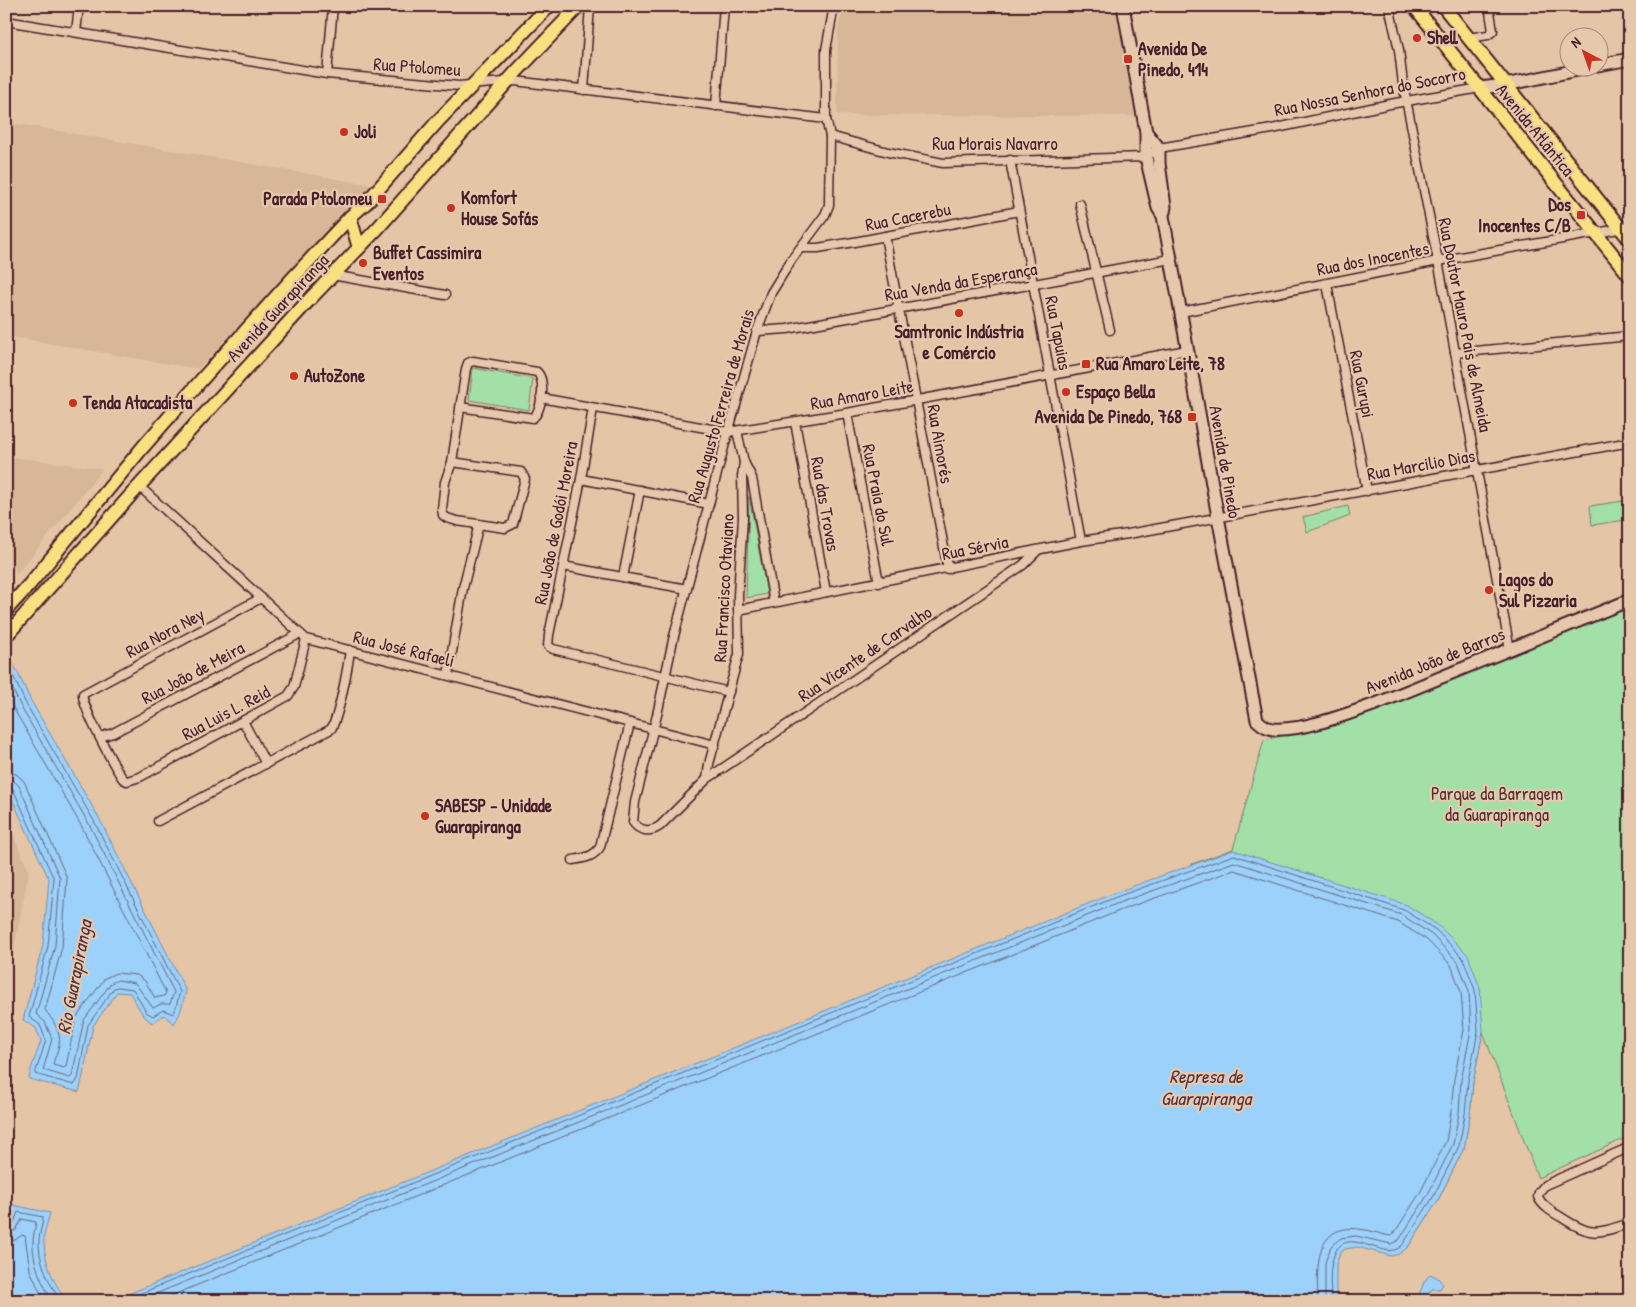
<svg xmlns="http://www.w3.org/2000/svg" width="1636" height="1307" font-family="'Patrick Hand',sans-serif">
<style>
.built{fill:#d7b798}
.green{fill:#a2e0a7;stroke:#768069}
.water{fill:#9bd1fa;stroke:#7b8aa7}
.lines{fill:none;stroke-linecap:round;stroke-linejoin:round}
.shore{stroke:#6a667e;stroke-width:1}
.street-casing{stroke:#4a1f2b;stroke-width:11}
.secondary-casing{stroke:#4a1f2b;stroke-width:15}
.primary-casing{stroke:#4a1f2b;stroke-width:16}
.street{stroke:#e6c9ad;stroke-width:8}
.secondary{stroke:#e6c9ad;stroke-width:11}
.primary{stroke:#f9e181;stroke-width:12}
.poi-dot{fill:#c8321e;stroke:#e6c9ad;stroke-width:2}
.labels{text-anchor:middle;stroke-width:4.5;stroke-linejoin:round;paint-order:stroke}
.poi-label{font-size:18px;font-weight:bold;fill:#4a1f2b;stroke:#e6c9ad;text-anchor:start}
.street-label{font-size:18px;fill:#4a1f2b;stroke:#e6c9ad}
.park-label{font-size:18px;fill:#533237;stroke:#e6c9ad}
.water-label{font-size:19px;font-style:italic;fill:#523140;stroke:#e6c9ad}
</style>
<rect width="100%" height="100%" fill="#e4c6a7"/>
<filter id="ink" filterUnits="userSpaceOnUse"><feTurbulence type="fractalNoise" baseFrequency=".02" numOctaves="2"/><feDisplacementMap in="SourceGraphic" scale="10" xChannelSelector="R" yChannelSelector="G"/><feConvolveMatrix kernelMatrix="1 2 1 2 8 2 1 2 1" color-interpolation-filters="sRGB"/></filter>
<g filter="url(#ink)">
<g class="built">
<path d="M843,6H1115L1136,116L837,115L838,29Z"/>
<path d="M6,122L188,153L372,185L198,369L6,336Z"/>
<path d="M6,456L103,469L17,574L6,554Z"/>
<path d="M6,819L29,871L9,976L6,973Z"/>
</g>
<g class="green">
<path d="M473,368L533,379L529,410L469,400Z"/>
<path d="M749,496L767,594L746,598Z"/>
<path d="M1623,501L1626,520L1592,525L1590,506Z"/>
<path d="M1348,506L1350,516L1307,532L1303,517Z"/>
<path d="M1630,606V1136L1538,1178L1483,1032L1473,1082L1470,1115L1464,1148L1437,1202L1408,1247L1409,1234L1192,864L1233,849L1264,740L1335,724L1503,659Z"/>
</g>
<g class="water">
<path d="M6,648L31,701L99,818L186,991L180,1013L174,1024L164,1015L152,1023L143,1015L130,993L117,992L93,1026L82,1080L79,1092L29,1079L31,1069L41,1041L36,1028L23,1020L43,945L49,879L6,786Z"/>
<path d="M1233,850L1407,905L1439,926L1468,955L1480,988L1483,1031L1473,1082L1470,1115L1464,1148L1437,1202L1408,1247L1399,1254L1391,1256L1357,1247L1345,1249L1340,1253L1336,1265V1301H111L1117,892Z"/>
<path d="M13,1205L50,1213C48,1222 43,1234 44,1243C45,1265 55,1285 67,1301H6V1231Z"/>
<path d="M1430,1274L1438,1278L1443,1284L1440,1289H1432L1425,1299L1419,1295L1424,1282Z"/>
</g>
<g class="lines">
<g class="shore">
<path d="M6,660L26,704L94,821L180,992L174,1014L163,1010L153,1016L146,1012L133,989L118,987L114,988L88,1025L78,1079L74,1085L35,1074L46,1040L40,1025L29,1017L48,946L54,879L13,789L10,786H6"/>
<path d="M6,675L21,707L89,824L174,992L170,1004H161L153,1008L135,983L118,980L111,983L84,1020L72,1076L70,1078L43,1070L52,1039L45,1022L36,1014L55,946L60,878L19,786L14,781L6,779"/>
<path d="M6,693L15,711L82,827L166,993L164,996L155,998L145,981L137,975L116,973L105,978L76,1018L66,1066L64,1068L53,1065C54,1058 58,1051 59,1045C62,1032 52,1019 45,1010L62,947L67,878L24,781L16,774L6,772"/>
<path d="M6,1227L13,1225L18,1212L43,1217C43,1225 39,1233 39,1241C38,1260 50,1286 61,1301"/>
<path d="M6,1234L16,1230L22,1219L36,1222C35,1229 33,1235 33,1242C32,1261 42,1285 53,1301"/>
<path d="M6,1241L15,1240L22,1235L25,1236L30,1270L44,1301"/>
<path d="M122,1301L1119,896L1234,855L1404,910L1436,930L1463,958L1475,990L1478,1031L1468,1081L1465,1114L1459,1146L1432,1199L1403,1244C1401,1246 1400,1248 1397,1249C1378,1258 1341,1220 1332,1262C1329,1274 1331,1289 1331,1301"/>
<path d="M138,1301L1121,902L1234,862L1402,915L1432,935L1458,962L1469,991L1471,1030L1461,1080L1459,1113L1453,1144L1427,1196L1399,1240L1391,1244L1356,1236L1341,1238L1331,1246L1325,1263V1301"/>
<path d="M158,1301L1124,909L1234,870L1398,922L1427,940L1451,965L1461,992L1464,1030L1454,1079L1451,1112L1446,1141L1420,1193L1393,1235L1390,1236C1380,1234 1370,1230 1359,1229C1313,1223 1317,1271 1318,1301"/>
</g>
<g class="street-casing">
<g id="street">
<path d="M1389,6L1399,50L1403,84L1440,271L1510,650"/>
<path d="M6,21L327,74L459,86L515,81L826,119"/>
<path d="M76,32L79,6"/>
<path d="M1468,38L1488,35L1493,31L1489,6"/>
<path d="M327,74L333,6"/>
<path d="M584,90L590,6"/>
<path d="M716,106L724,6"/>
<path d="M830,136L888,152L943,163L1146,157L1159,148L1272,129L1390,104L1480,88"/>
<path d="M1010,160L1081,541"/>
<path d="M1080,204L1110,330"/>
<path d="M885,236L948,569"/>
<path d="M801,248H818L854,242L1019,211"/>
<path d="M332,275L445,295"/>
<path d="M1327,284L1367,491"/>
<path d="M1181,312L1438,261L1630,227"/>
<path d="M757,331L787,329L1171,259"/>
<path d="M1455,353L1630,336"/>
<path d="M541,398L728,432L847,413L1187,350"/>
<path d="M593,408L581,479L549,635L548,646L553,649L729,692"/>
<path d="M847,413L879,583"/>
<path d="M795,422L826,592"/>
<path d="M737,431L744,462L742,476L743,518L738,595L739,654L709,764L707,779L660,826C650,833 639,831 633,822L635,802L657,715L673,640L724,447L757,331L771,293L792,259L825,215L829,205L830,136L826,119V50L834,6"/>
<path d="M452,462L521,472L525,479L513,524L505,528L457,521L447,518L443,515L442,509L445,482L452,462L466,369L468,363L473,361L537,372C546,381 542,410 533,418L460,407"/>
<path d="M744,462L752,478L774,603"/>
<path d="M581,479L709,504"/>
<path d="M139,486L306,639L715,745"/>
<path d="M563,566L687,589"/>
<path d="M623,577L640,490"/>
<path d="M261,598L83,694C80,703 115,768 123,779L127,781L140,777L288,696L294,687L306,639"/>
<path d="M738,610L1081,541L1128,534L1630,442"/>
<path d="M448,675L463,588L479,524"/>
<path d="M243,721L266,764"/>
<path d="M100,737L113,733L299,634"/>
<path d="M707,779L1023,565L1037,551"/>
<path d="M158,821L331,729C339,717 348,666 350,650"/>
<path d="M573,860C584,858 594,857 600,847L630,723"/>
<path d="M1630,1147L1545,1185L1539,1192L1538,1197C1542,1206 1552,1212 1561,1217C1591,1237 1596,1234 1630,1223"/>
</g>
</g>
<g class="secondary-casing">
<g id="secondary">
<path d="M1123,6L1146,132V157L1158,208L1163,216L1171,259L1218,517L1257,720C1261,724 1266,728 1273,729C1303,731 1348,714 1376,704L1630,600"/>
<path d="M1598,65L1630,59"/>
<path d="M1480,88L1505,85L1587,68"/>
<path d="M1146,132L1159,148V163L1165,207L1164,212"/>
</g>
</g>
<g class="primary-casing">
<g id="primary">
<path d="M1414,6L1630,276"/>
<path d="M1443,6L1630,240"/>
<path d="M350,217L359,248"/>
<path d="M6,610L29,585L143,447L204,377L292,279L350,217L366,203L438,121L549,6"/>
<path d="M6,636L130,496L309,300L377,229L516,72L579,6"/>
</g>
</g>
<use href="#street" class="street"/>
<use href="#secondary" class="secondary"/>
<use href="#primary" class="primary"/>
</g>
</g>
<g class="poi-dot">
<circle cx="1417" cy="38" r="5"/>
<rect x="1123" y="54" width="10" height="10" rx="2.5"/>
<circle cx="344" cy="132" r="5"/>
<rect x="377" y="194" width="10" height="10" rx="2.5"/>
<circle cx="451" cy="208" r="5"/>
<rect x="1576" y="210" width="10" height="10" rx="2.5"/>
<circle cx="363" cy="263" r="5"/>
<circle cx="959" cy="313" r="5"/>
<rect x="1081" y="359" width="10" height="10" rx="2.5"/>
<circle cx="294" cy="376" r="5"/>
<circle cx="1066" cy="392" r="5"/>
<circle cx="73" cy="403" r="5"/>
<rect x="1187" y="412" width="10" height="10" rx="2.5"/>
<circle cx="1489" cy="590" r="5"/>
<circle cx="425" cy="816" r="5"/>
</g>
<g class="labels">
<g class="poi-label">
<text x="1427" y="44">Shell</text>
<text x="1138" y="55">Avenida De<tspan x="1138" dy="21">Pinedo, 414</tspan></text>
<text x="354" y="138">Joli</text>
<text x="461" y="204">Komfort<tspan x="461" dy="21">House Sofás</tspan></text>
<text x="372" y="205" text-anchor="end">Parada Ptolomeu</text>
<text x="1571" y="211" text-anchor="end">Dos<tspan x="1571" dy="21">Inocentes C/B</tspan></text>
<text x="373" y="259">Buffet Cassimira<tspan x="373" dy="21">Eventos</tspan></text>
<text x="959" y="338" text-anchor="middle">Samtronic Indústria<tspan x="959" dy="21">e Comércio</tspan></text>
<text x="1096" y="370">Rua Amaro Leite, 78</text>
<text x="304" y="382">AutoZone</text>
<text x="1076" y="398">Espaço Bella</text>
<text x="83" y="409">Tenda Atacadista</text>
<text x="1182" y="423" text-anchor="end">Avenida De Pinedo, 768</text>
<text x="1499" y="586">Lagos do<tspan x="1499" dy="21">Sul Pizzaria</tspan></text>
<text x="435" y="812">SABESP - Unidade<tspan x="435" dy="21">Guarapiranga</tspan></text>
</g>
<g class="street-label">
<text transform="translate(417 67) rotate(4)" y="6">Rua Ptolomeu</text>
<text transform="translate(1370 92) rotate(-11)" y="6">Rua Nossa Senhora do Socorro</text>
<text transform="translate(1535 130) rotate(51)" y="6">Avenida Atlântica</text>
<text x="995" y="150">Rua Morais Navarro</text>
<text transform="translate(908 217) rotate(-11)" y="6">Rua Cacerebu</text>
<text transform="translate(1373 259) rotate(-11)" y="6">Rua dos Inocentes</text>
<text transform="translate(961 282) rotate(-10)" y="6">Rua Venda da Esperança</text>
<text transform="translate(278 308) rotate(-47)" y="6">Avenida Guarapiranga</text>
<text transform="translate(1465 325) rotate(79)" y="6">Rua Doutor Mauro Pais de Almeida</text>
<text transform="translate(1058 333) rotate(79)" y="6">Rua Tapuias</text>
<text transform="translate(1362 384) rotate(79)" y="6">Rua Gurupi</text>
<text transform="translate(862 395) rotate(-10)" y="6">Rua Amaro Leite</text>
<text transform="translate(721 406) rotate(-74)" y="6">Rua Augusto Ferreira de Morais</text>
<text transform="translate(940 444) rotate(80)" y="6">Rua Aimorés</text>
<text transform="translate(1225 462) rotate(80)" y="6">Avenida de Pinedo</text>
<text transform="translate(1421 465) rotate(-10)" y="6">Rua Marcilio Dias</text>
<text transform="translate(878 495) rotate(79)" y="6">Rua Praia do Sul</text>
<text transform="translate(825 504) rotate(80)" y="6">Rua das Trovas</text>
<text transform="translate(556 523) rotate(-79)" y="6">Rua João de Godói Moreira</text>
<text transform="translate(975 548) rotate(-11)" y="6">Rua Sérvia</text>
<text transform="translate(724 588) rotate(-87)" y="6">Rua Francisco Otaviano</text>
<text transform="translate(165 633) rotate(-28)" y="6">Rua Nora Ney</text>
<text transform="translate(404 649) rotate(14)" y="6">Rua José Rafaeli</text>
<text transform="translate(865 654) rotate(-34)" y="6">Rua Vicente de Carvalho</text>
<text transform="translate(1435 661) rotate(-22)" y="6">Avenida João de Barros</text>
<text transform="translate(193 673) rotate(-28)" y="6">Rua João de Meira</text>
<text transform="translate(226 713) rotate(-28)" y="6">Rua Luis L. Reid</text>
</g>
<g class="park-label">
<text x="1497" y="800">Parque da Barragem<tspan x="1497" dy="21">da Guarapiranga</tspan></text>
</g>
<g class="water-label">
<text transform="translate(74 977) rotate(-79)" y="7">Rio Guarapiranga</text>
<text x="1206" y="1083">Represa de<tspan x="1206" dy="22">Guarapiranga</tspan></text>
</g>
</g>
<rect width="1636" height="1307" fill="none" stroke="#e6c9ad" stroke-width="25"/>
<rect x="12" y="12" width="1611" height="1282" fill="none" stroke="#4a1f2b" stroke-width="2" filter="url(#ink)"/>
<g transform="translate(1584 52) rotate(319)"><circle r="24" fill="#e6c9ad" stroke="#a88579"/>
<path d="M0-4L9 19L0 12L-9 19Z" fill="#c8321e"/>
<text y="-8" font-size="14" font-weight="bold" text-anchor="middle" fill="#4a1f2b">N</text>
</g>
</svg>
